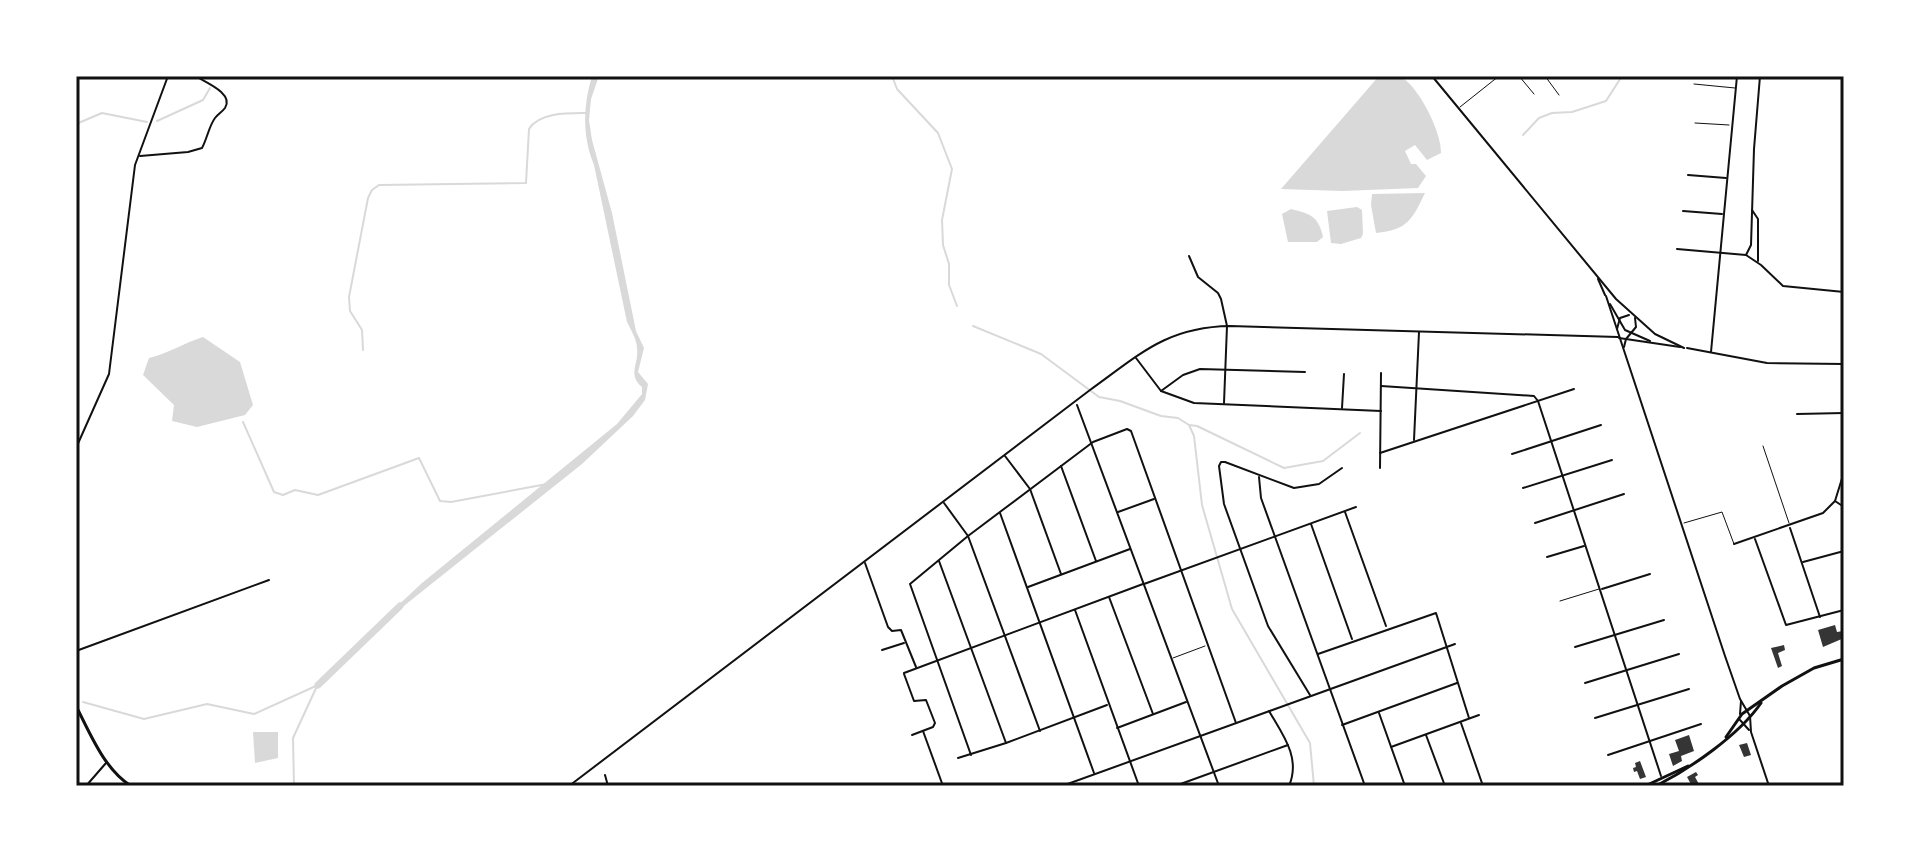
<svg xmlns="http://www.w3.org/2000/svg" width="1920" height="862" font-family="'Golos Text',sans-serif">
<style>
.water{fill:#d9d9d9}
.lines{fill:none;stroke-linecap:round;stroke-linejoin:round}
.stream{stroke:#d9d9d9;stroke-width:2}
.river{stroke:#d9d9d9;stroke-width:7}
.building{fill:#353535}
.service{stroke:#111;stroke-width:1}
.minor{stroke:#111;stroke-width:2}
.tertiary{stroke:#111;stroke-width:2}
.secondary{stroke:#111;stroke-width:2}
.primary{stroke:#111;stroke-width:3}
.neatline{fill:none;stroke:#111;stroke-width:3}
</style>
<rect width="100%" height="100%" fill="#fff"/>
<g class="water">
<path d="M592,76H599L591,99L589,120L592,140L612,213L636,331L644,348L638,372L648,384L645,400L633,416L582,464L395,613L392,611L422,583L617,424L642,394V387C627,375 639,364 637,349C637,340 631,330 627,322L594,165C582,136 583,106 592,76Z"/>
<path d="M1379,76C1384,76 1394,74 1399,76C1418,84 1442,133 1441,153L1427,160L1415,145L1405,151L1411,164H1416L1426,176L1418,188L1342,191L1281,189Z"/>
<path d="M1425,193C1412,220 1407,230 1376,233L1371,205L1372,194Z"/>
<path d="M1357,207L1362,210L1363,234L1361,238L1341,244L1331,243L1327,211Z"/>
<path d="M1291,209C1311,214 1318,216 1323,237L1317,242H1288L1282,214Z"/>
<path d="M203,337L240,362L253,405L245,415L197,427L172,421L174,405L143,375L149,358C169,353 184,343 203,337Z"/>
<path d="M253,732H278V758L255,763Z"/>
</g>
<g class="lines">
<g class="stream">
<path d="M892,76L897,89L938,133L952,169L942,220L943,245L949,264V285L957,306"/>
<path d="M157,121L203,100L210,88"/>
<path d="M76,124L102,113L147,122"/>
<path d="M1523,135L1539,118L1552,113L1572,112L1606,101L1622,76"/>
<path d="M973,326L1041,354L1099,397L1120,401L1161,416L1178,418L1189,425L1194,436L1202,505L1232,609L1310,743L1314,786"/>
<path d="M363,350L362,330L350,311L349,297L368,198L372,190L379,185L526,183L529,129C539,112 569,113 586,113"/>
<path d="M243,422L274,492L283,495L295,490L318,495L419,458L440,501L451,502L547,484"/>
<path d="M1189,425L1197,426L1284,468L1323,461L1360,433"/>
<path d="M83,702L144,719L207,704L254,714L318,685"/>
<path d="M294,786L293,738L317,686"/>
</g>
<path class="river" d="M318,685L400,606"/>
</g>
<g class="building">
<path d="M1835,625L1837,632L1843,631L1844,638L1823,647L1818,630Z"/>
<path d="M1784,645L1785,650L1778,653L1782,666L1778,668L1771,648Z"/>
<path d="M1689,735L1694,751L1681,756L1682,761L1673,766L1669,754L1679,751L1675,740Z"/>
<path d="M1747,743L1751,755L1744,757L1739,745Z"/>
<path d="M1640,761L1646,777L1640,779L1637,771L1634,772L1633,768L1636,767L1635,763Z"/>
<path d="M1696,772L1698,775L1695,777L1700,786H1692L1687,777Z"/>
</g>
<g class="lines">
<g class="service">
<path d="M1519,76L1534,94"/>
<path d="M1545,76L1559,95"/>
<path d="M1694,84L1735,88"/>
<path d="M1460,107L1499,76"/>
<path d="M1695,123L1729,125"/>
<path d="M1763,446L1789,523"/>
<path d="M1684,523L1722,512L1734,544"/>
<path d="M1560,601L1599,589"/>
<path d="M1173,658L1205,646"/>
</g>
<g class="minor">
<path d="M169,78L228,76"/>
<path d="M140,156L188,152L202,148C207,139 209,126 215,118C218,114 222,112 225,108C234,94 207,83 197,77"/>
<path d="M1688,175L1726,178"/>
<path d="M1752,210L1758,219V261"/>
<path d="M1683,211L1722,214"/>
<path d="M1677,249L1746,255L1761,265L1783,286L1844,292"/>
<path d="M1746,255L1751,245L1754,149L1760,76"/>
<path d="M1189,256L1198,277L1218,293L1221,299L1227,326L1224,403"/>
<path d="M1711,352L1737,76"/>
<path d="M1136,358L1161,391L1194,403L1381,411"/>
<path d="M1381,386L1534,396L1538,401L1661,776"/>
<path d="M1161,391L1183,375L1200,369L1305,372"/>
<path d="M1342,408L1344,374"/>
<path d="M1797,414L1844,413"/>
<path d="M1414,440L1419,332"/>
<path d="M1380,453L1574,389"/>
<path d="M1512,454L1601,425"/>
<path d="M1005,456L1030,489L1061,574"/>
<path d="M1061,466L1096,561"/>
<path d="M1380,468L1381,373"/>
<path d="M1259,477L1261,498L1365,786"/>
<path d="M1523,488L1612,460"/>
<path d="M1835,501L1844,507"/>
<path d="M944,503L968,536L1040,731"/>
<path d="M1118,512L1154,499"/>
<path d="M1345,512L1386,626"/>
<path d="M1000,513L1094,773"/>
<path d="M1535,523L1624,494"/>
<path d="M1311,524L1352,639"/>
<path d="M1790,528L1820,617"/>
<path d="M1755,539L1786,625L1844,610"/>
<path d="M1734,544L1823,513L1835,501L1844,472"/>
<path d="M1547,557L1584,546"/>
<path d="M939,561L1006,743"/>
<path d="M1803,562L1844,551"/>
<path d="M865,563L888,627L892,631L901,630L916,667"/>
<path d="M1144,584L1356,507"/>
<path d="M1028,587L1130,549"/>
<path d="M1602,589L1650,574"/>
<path d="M1109,597L1153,714"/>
<path d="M1075,610L1139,786"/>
<path d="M1575,647L1664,620"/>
<path d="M882,650L904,643"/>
<path d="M76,651L269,580"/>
<path d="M1318,654L1436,613L1469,718"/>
<path d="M904,674L914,701L926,700L935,723L933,727L912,735"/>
<path d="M1585,683L1679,654"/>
<path d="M1310,695L1268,626L1224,504L1219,466L1221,462H1225L1294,488L1319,484L1342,468"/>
<path d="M1269,711C1283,735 1301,758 1289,786"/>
<path d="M1379,713L1405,786"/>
<path d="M1595,718L1689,689"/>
<path d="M1461,723L1483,786"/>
<path d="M1342,725L1457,683"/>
<path d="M1117,728L1186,702"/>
<path d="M923,731L943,786"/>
<path d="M1426,735L1445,786"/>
<path d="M1391,747L1479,715"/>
<path d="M971,755L910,584L968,536L1093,442L1127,429L1131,431L1236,723"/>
<path d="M1608,755L1701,724"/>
<path d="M958,758L1006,743L1107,705"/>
<path d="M605,775L608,786"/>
<path d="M86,786L106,763"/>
<path d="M1062,786L1455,644"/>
<path d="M1175,786L1288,745"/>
<path d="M1671,786L1676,784"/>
</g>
<g class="tertiary">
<path d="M1077,405L1219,786"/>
<path d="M904,673L1143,584"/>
<path d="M569,786L1090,390C1139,355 1166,327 1230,326L1618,337"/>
</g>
<g class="secondary">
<path d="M1432,76L1616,299L1655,334L1684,348"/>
<path d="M1598,279L1605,295"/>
<path d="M1606,296L1725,656L1740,699L1750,716L1751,732L1769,786"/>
<path d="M1610,304L1625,330L1650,341"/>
<path d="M1617,329L1620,318L1629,315"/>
<path d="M1619,338L1680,347"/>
<path d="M1624,347L1626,339L1636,327L1635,318"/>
<path d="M1687,348L1767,363L1844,364"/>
<path d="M76,448L109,374L135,165L168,76"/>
<path d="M1740,714L1741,701"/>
<path d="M1740,720L1749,730"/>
</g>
<g class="primary">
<path d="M76,706C90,733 104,769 131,786"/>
<path d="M1726,737L1742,714L1782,686L1814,668L1844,659"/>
<path d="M1645,786L1688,766"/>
<path d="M1656,786C1691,768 1739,735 1761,703"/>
</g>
</g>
<rect width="1920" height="862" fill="none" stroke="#ffffff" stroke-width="156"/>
<rect x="78" y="78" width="1764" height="706" class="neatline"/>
</svg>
